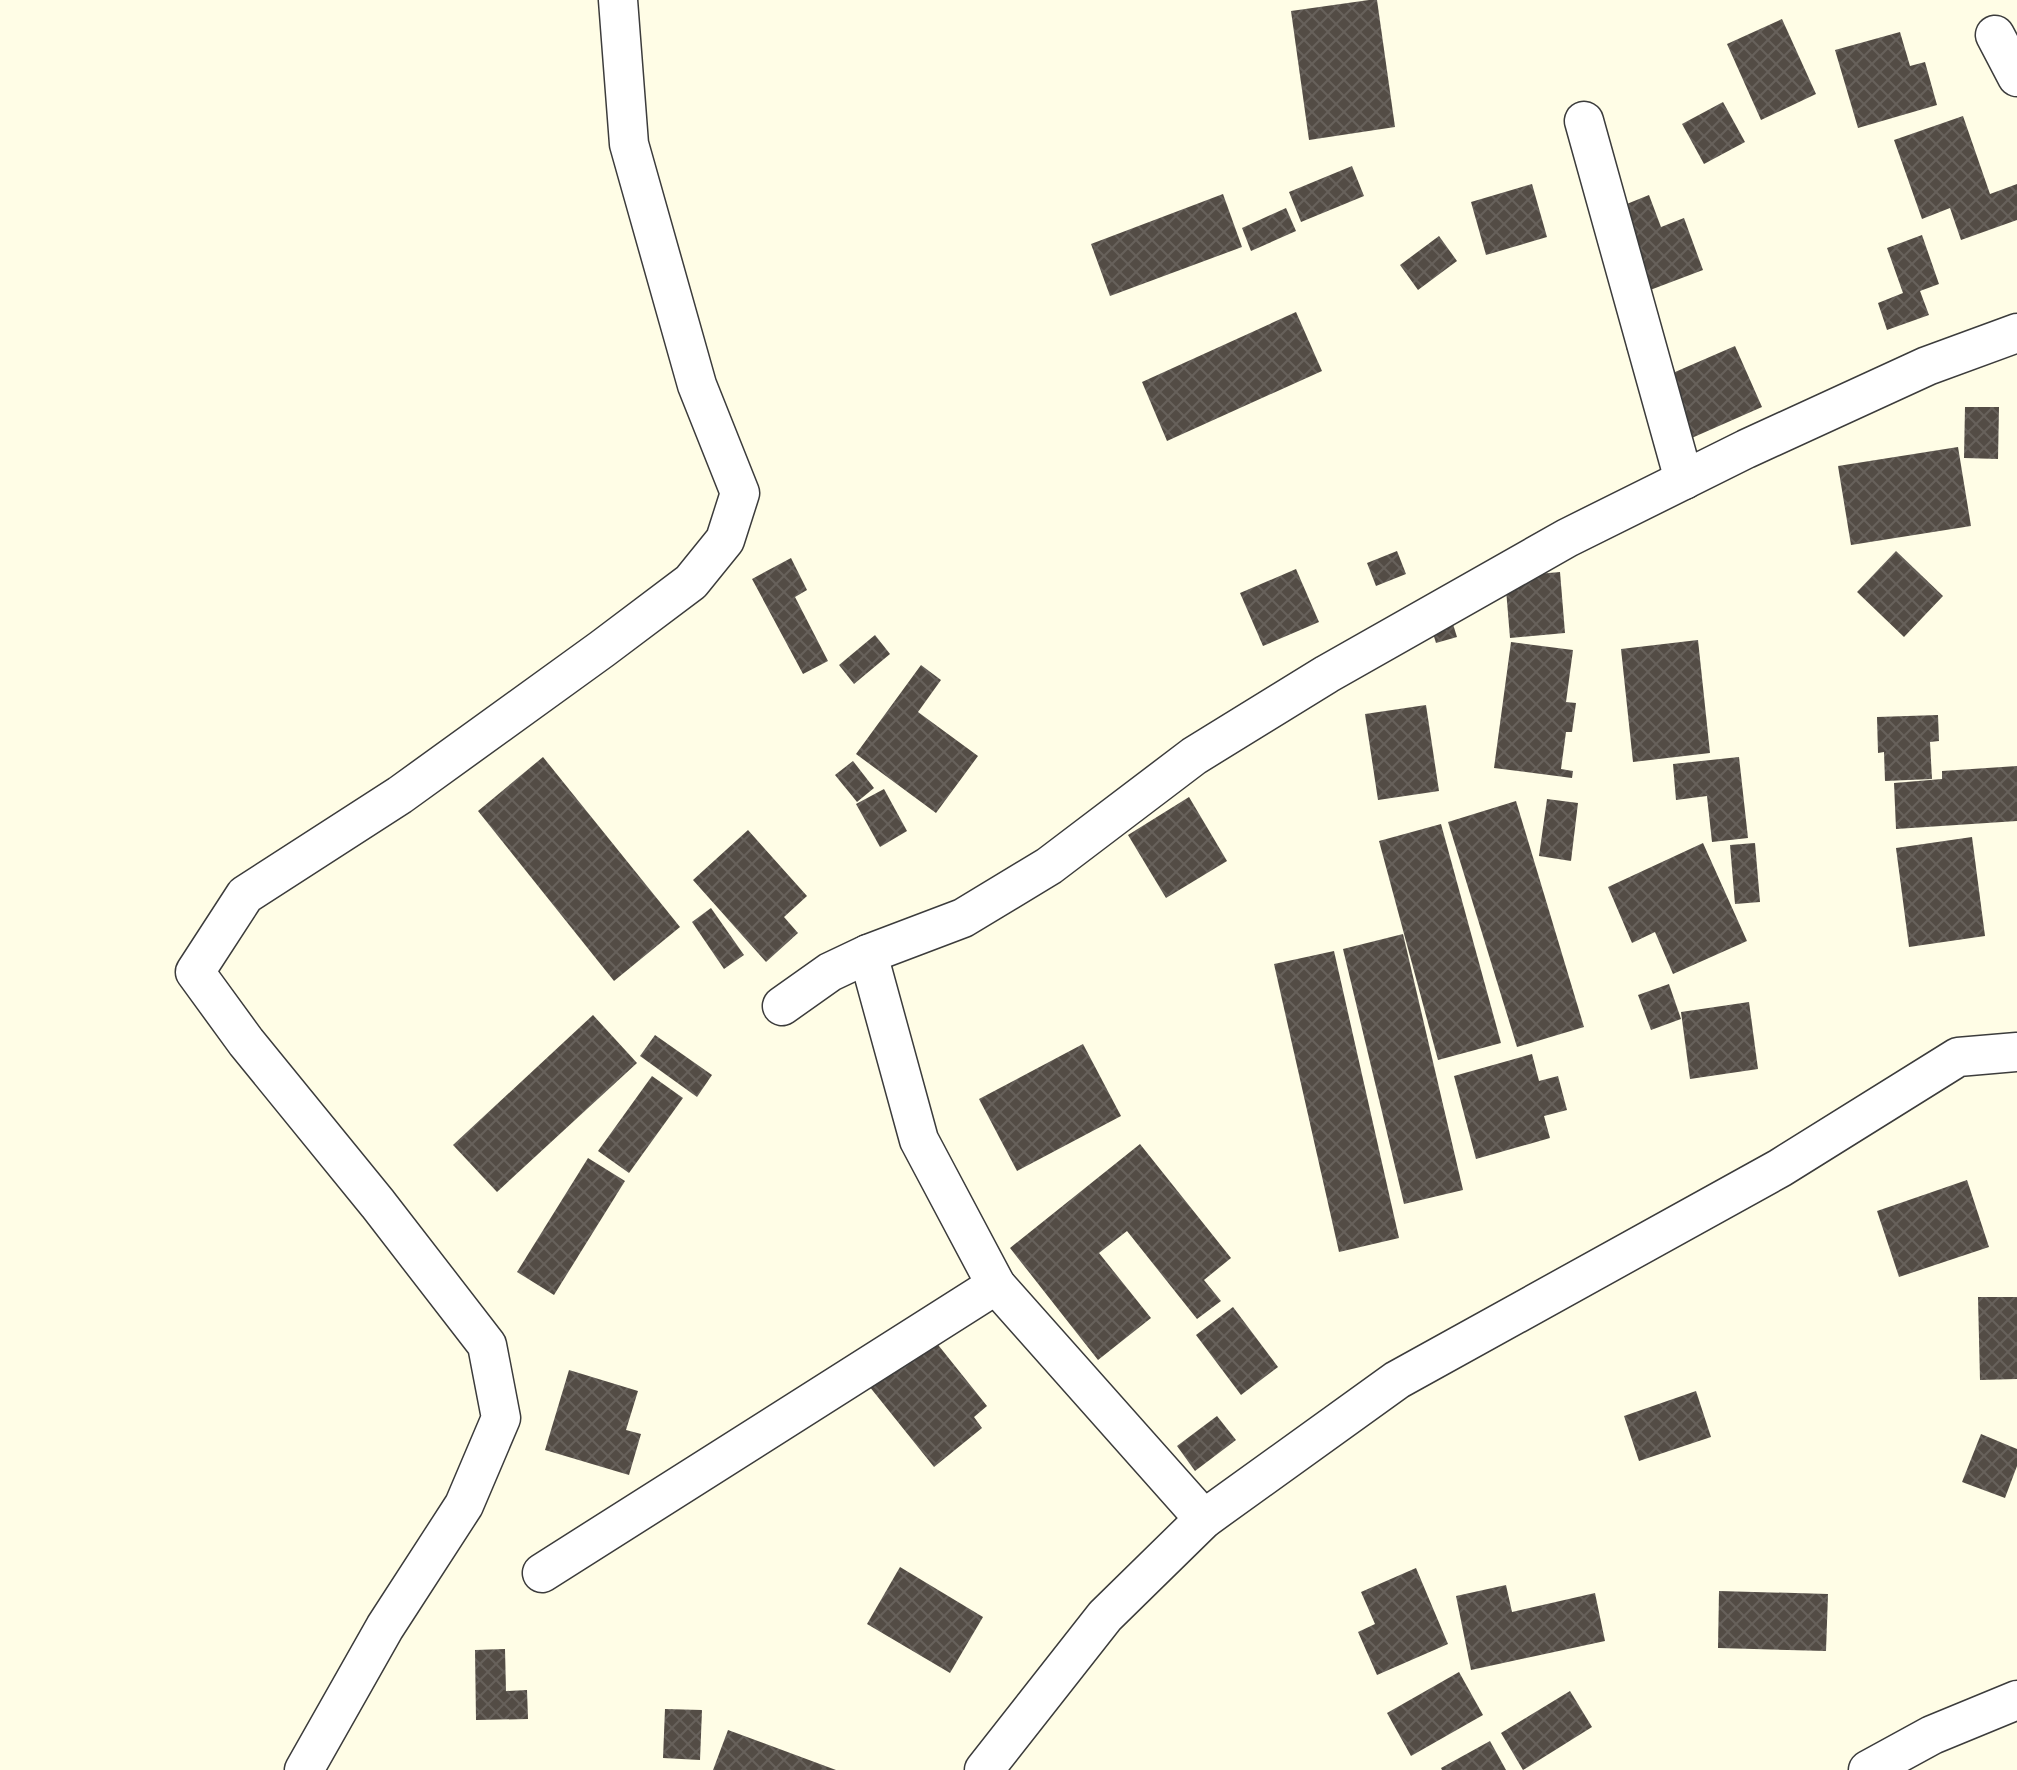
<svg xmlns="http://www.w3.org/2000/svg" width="2017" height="1770" font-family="'IBM Plex Serif',serif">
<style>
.building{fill:url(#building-cross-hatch)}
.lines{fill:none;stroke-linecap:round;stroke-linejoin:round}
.minor-casing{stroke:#3c3c3c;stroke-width:41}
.minor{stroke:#fff;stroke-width:38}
</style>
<defs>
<pattern id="building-cross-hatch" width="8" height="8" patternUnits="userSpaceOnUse" patternTransform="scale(2)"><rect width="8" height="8" fill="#534c45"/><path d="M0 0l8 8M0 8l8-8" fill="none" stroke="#67615b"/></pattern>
</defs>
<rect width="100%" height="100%" fill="#fffde6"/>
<g class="building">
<path d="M1369,0H1377L1395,127L1309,140L1291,11Z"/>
<path d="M1782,19L1816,94L1761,120L1727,44Z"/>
<path d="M1900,32L1910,66L1925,62L1937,105L1858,128L1835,50Z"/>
<path d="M1723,102L1745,142L1704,164L1682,124Z"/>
<path d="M1963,116L1990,194L2017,184V220L1961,240L1950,208L1922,219L1894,140Z"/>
<path d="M1352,166L1364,196L1301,222L1289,192Z"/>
<path d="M1532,184L1547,237L1486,255L1471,202Z"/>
<path d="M1223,194L1242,247L1110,296L1091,244Z"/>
<path d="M1649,195L1661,227L1684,218L1703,270L1629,298L1597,216Z"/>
<path d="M1286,208L1296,231L1251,251L1242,228Z"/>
<path d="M1922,235L1939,284L1920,291L1929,315L1887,330L1878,303L1903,293L1887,248Z"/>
<path d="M1439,236L1457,261L1418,290L1400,265Z"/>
<path d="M1296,312L1322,371L1167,441L1142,382Z"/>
<path d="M1659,333L1675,372L1735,346L1762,407L1669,448L1626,348Z"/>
<path d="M1965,407H1999L1998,459L1964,458Z"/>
<path d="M1958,447L1971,526L1851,545L1838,466Z"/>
<path d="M1397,551L1406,574L1376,586L1367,563Z"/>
<path d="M1896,551L1943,596L1904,637L1857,592Z"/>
<path d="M791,558L807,590L795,597L828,661L803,674L752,579Z"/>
<path d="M1296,569L1319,622L1263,646L1240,593Z"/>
<path d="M1560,572L1565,633L1510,638L1505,577Z"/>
<path d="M1447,605L1457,637L1436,643L1426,611Z"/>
<path d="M875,635L890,654L854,684L839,665Z"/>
<path d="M1698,640L1710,753L1633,762L1621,649Z"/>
<path d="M1511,642L1573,650L1566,702L1576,703L1572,732H1566L1561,769L1573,771L1572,778L1494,768Z"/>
<path d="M921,665L941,680L918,712L978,756L936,813L856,754Z"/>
<path d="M1426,705L1439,791L1378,800L1365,714Z"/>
<path d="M1938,715L1939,741L1930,742L1932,779L1885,781L1884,752L1878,753L1877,717Z"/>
<path d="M543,757L680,927L614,981L478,811Z"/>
<path d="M1739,757L1748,838L1712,842L1707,796L1676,800L1673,764Z"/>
<path d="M853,761L874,788L857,802L835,775Z"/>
<path d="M2017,766V821L1896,829L1894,783L1942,779V771Z"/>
<path d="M884,789L907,831L880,847L856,804Z"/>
<path d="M1189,797L1227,861L1166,898L1128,835Z"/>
<path d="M1547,799L1578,803L1571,861L1539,856Z"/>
<path d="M1516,801L1584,1027L1517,1047L1448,822Z"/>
<path d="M1441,824L1501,1043L1438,1060L1379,841Z"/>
<path d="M748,830L807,896L784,917L798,933L766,962L693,880Z"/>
<path d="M1972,837L1985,936L1909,947L1896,848Z"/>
<path d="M1703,843L1747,941L1673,974L1655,932L1632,943L1608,887Z"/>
<path d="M1755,843L1760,902L1735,904L1730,845Z"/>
<path d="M711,908L744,955L724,969L692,922Z"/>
<path d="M1403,934L1463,1190L1404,1204L1343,949Z"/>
<path d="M1334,951L1399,1238L1339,1252L1274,964Z"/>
<path d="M1669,984L1681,1019L1651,1030L1638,995Z"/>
<path d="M1749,1002L1758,1069L1690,1079L1681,1012Z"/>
<path d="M593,1015L637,1063L497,1192L453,1145Z"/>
<path d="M655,1035L712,1075L697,1097L640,1056Z"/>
<path d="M1083,1044L1121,1116L1017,1171L979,1099Z"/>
<path d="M1532,1054L1539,1081L1558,1076L1567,1110L1544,1116L1550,1138L1476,1159L1454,1076Z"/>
<path d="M652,1076L683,1098L629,1173L598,1151Z"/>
<path d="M1140,1144L1231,1258L1204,1280L1221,1301L1197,1319L1127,1231L1099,1253L1151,1318L1098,1360L1010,1248Z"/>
<path d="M588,1158L625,1181L554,1295L517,1272Z"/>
<path d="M1967,1180L1989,1247L1899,1277L1877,1211Z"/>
<path d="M1978,1297H2017V1379L1980,1380Z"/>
<path d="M1233,1307L1278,1367L1241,1395L1196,1335Z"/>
<path d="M931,1336L987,1406L974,1417L982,1428L934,1467L869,1386Z"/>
<path d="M569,1370L638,1391L626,1430L641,1434L629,1475L545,1450Z"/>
<path d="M1696,1391L1711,1437L1639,1461L1624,1416Z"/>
<path d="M1217,1416L1236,1440L1195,1471L1177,1446Z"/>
<path d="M1981,1434L2017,1449V1466L2005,1498L1962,1482Z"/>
<path d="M900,1567L983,1617L950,1673L867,1624Z"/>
<path d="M1416,1568L1448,1644L1377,1675L1358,1632L1375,1624L1361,1592Z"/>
<path d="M1506,1585L1512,1612L1595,1593L1605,1641L1471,1670L1456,1596Z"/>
<path d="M1719,1591L1828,1594L1826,1651L1718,1648Z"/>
<path d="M505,1649L506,1691L527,1690L528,1719L476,1720L475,1650Z"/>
<path d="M1459,1672L1483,1715L1411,1756L1387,1713Z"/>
<path d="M1570,1691L1592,1727L1523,1770L1501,1733Z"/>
<path d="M665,1709L702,1710L700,1760L663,1758Z"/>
<path d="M728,1730L836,1770H713Z"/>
<path d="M1490,1741L1506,1770H1442L1441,1768Z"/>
</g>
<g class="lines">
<g class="minor-casing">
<g id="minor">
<path d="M1995,35L2017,77"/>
<path d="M1584,121L1684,480"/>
<path d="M868,954L919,1140L996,1285L1204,1519"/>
<path d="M782,1006L830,972L868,954L963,918L1049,866L1194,756L1327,674L1567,538L1746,449L1927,366L2017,333"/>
<path d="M542,1573L996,1285"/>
<path d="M304,1770L385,1627L464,1505L501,1418L487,1345L378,1204L246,1042L195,972L245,895L400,795L602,649L691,582L725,540L740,493L697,385L629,144L618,0"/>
<path d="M984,1770L1105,1616L1204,1519L1397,1380L1780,1168L1958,1057L2017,1052"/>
<path d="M1868,1770L1932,1735L2017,1700"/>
</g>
</g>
<use href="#minor" class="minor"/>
</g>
</svg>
